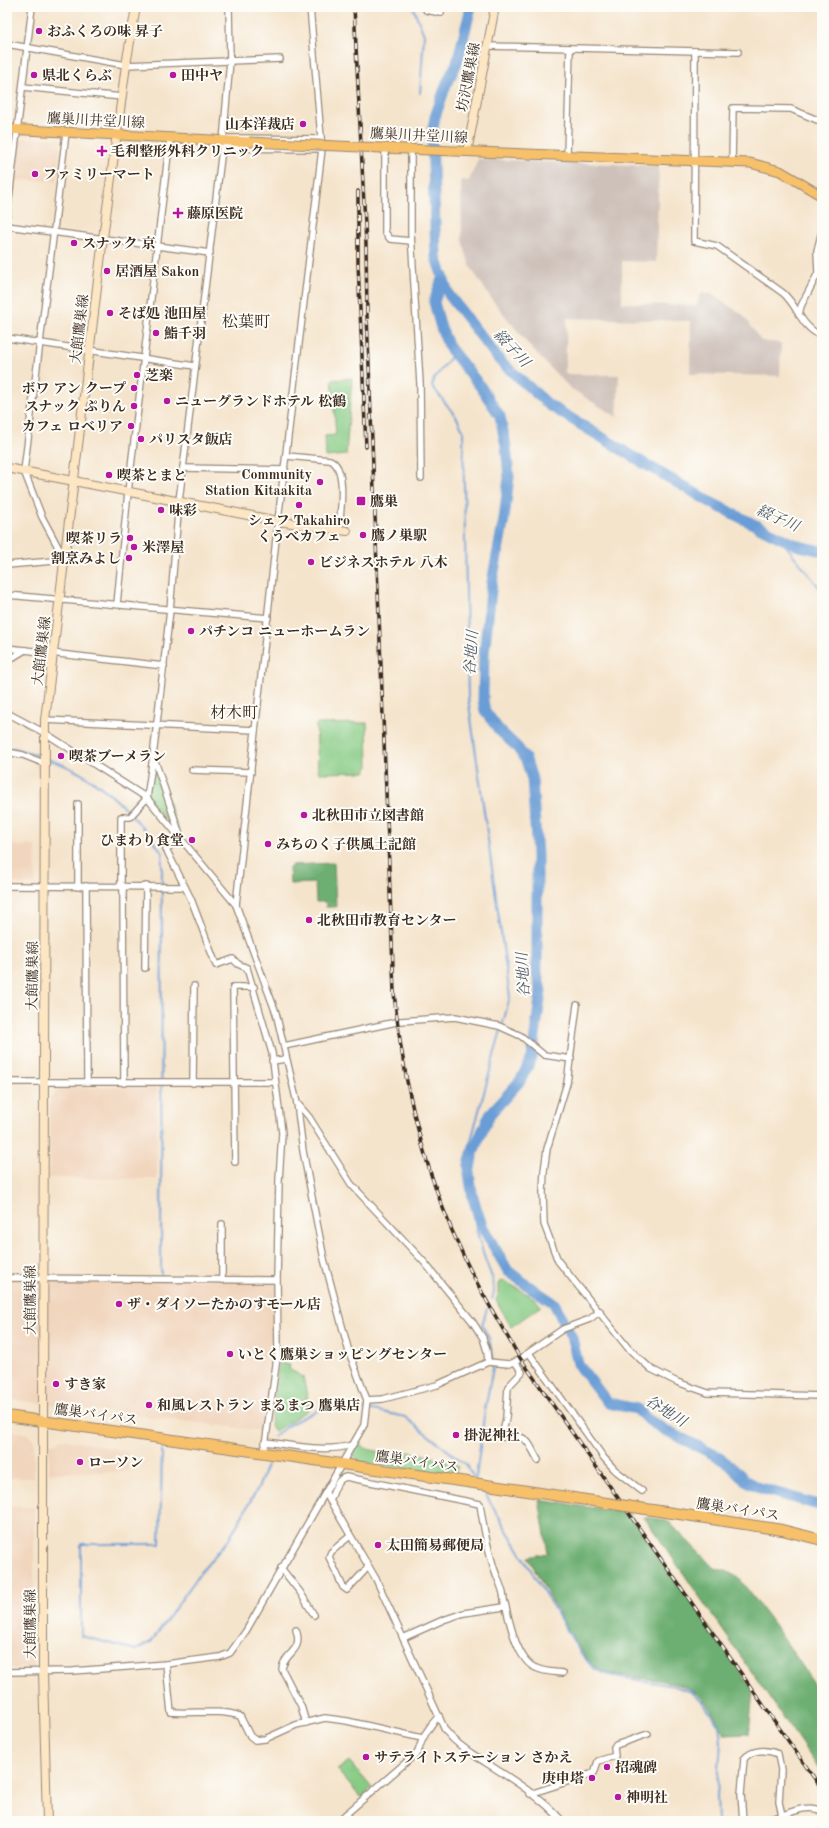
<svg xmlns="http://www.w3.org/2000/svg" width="829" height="1828" font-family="'Old Standard TT','Noto Serif JP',serif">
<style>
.built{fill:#f1d5bd}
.industrial{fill:#cec1ba}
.green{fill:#87cb85;stroke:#617a52}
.forest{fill:#6daf72;stroke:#546c48}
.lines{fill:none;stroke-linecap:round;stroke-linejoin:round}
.stream{stroke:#6a9dd5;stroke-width:2}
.river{stroke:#6a9dd5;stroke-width:11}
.street-casing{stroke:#988775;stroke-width:8}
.secondary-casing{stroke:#988775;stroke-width:10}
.primary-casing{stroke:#988775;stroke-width:11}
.highway-casing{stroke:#988775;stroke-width:12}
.street{stroke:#fff;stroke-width:5.5}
.secondary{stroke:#fce6c4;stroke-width:8}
.primary{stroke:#f7c06b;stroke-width:9}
.highway{stroke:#f7c06b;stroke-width:10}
.rail-casing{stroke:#3b2a1e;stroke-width:3.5}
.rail{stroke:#fdfcf7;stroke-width:2;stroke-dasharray:6;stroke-linecap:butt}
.primary-bridge-casing{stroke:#988775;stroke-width:11;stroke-linecap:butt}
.highway-bridge-casing{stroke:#988775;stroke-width:12;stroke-linecap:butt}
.primary-bridge{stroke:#f7c06b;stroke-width:9}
.highway-bridge{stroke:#f7c06b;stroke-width:10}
.poi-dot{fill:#b5179e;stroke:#fdfcf7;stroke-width:1.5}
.labels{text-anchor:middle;stroke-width:4;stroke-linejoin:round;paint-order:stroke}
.poi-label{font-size:14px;font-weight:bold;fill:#3b2a1e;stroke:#fdfcf7;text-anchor:start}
.street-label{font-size:14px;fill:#3b2a1e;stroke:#fdfcf7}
.water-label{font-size:15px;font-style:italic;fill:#4e5867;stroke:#fdfcf7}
.quarter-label{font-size:16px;fill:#3b2a1e;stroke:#fdfcf7}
</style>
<rect width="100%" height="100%" fill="#fdfcf7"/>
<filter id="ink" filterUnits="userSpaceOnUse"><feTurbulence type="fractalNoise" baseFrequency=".025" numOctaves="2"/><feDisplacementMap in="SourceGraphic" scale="8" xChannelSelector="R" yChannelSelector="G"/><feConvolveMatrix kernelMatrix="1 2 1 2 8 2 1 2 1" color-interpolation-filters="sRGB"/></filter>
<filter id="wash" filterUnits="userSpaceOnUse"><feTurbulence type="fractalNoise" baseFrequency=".012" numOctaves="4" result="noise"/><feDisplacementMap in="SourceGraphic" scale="16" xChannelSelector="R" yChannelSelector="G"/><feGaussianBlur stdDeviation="0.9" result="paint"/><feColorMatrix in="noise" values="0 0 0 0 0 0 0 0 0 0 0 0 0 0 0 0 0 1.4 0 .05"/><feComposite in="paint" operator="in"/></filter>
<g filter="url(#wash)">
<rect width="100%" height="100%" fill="#f5e4cc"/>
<g class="built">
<path d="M24,138L61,139L57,181L13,180L18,143Z"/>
<path d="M7,845L36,846L35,884L7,883Z"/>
<path d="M58,1087H157V1179L49,1178L50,1098L58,1090Z"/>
<path d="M7,1278L277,1280L270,1383L261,1431L7,1399Z"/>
<path d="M7,1430L26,1433L34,1440V1478H7Z"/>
<path d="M61,1439L127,1451L128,1471L49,1473V1443L55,1444Z"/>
<rect x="7" y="1507" width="27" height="161"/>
</g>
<path class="industrial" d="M478,159L659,166L656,262L622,261V303L696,306L701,293L711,294L743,315L761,341L781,343L780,376L690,374L691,321L567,318L565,374L619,375L617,417L570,388L532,349L490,297L470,266L462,240L461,180L469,181Z"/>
<g class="green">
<path d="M352,378L346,455L326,457L325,436L336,435L332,380Z"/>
<path d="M367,723L368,768L365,772L320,773L318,770L316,724Z"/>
<path d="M153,757L181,838L147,798Z"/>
<path d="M503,1280L534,1298L541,1306L511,1327L496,1300L499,1293V1282Z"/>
<path d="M279,1363L290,1365L289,1369L303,1377L309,1405L308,1410L275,1431L270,1426Z"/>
<path d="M358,1443C371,1455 392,1451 409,1452C424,1454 440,1459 454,1463L458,1466L455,1476L357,1461L353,1451Z"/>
<path d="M349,1761L372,1788L361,1798L337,1770Z"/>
</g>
<g class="forest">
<path d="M334,863L336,907H326V902H316L315,883L290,884L289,868L292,865Z"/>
<path d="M539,1500L629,1513L753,1690L749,1734L724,1735C719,1722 705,1698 693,1691C675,1680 648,1680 628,1676C617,1675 605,1674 596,1668C579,1657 540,1578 528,1557L548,1553Z"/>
<path d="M644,1517L667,1520L714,1568L726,1571L739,1578L773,1623L822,1695V1773Z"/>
</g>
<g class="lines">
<g class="stream">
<path d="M413,7L424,35L420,93"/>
<path d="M454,353L434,379L432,386L457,418L463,431L468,697L510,997L464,1166L477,1232L485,1259L493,1280L494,1292L492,1299"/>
<path d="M779,537L822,591"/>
<path d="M7,748H14L43,757"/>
<path d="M47,759C97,774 131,811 162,852L161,1274"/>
<path d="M274,1436L290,1424L316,1411L337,1407L373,1410L405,1417L465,1464L476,1480"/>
<path d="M162,1450L160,1544H81V1636L136,1650L151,1642L201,1572L229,1539L259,1486L267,1465"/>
<path d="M476,1477L484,1416L493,1367V1357L489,1338L482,1325L487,1309"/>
<path d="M481,1487L580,1652L594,1669L609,1675L674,1686L692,1692L703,1703L719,1725L721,1742L717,1796L718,1821"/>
</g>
<g class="river">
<path d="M471,7L457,63L446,85L435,117L432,134L436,257L449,295L500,361L549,405L645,464L712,503L779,537L799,546L822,551"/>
<path d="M443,276L434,302L441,328L449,347L480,386L500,416L506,446L509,477L504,519L492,582L484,654L483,700L485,711L499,730L517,747L526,760L532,779L537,855V974L541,991L532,1058L520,1081L490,1114L473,1152L469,1174L473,1198L482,1226L508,1271L527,1285L554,1303L572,1338L578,1364L608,1403L637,1409L647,1419L665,1430L715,1455L730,1465L745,1480L760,1488L822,1506"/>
</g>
</g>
</g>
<g filter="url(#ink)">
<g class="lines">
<g class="street-casing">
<g id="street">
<path d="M425,7L426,10L441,13"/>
<path d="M7,44L126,65L280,59"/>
<path d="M488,46L738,52"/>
<path d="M695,51L694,241L717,246L783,293C799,307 800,327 822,336"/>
<path d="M23,87L122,97"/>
<path d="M228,138L319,139"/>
<path d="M223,141L230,148L320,149"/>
<path d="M411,149V234L420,383L421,478"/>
<path d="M385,154V232L390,239L411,241"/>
<path d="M567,155L570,49"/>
<path d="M732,162L733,108L791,109L822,122"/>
<path d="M7,215L32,7"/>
<path d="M7,226L210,253"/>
<path d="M799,315L801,306L818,273L817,251L822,231"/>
<path d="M7,338L195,366"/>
<path d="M287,456L330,460C348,467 340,514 339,530"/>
<path d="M183,468L285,470"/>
<path d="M7,565L65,560L42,517L24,471L66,133"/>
<path d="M7,595L268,618"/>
<path d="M117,604L128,492L170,138"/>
<path d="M7,648L164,666"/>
<path d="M7,661L25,650"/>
<path d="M7,713L45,733L147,798L236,905L276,1013L297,1103L303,1151L324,1259L349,1352L367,1400L364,1425L246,1631L230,1653L220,1657L166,1664L73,1671L7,1672"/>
<path d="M45,720L255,730"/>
<path d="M7,752L23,755L46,764"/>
<path d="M154,758L181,838L166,849L191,899L216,965L233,959L238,964L247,968L272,1053L282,1133L279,1180L277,1280L278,1350L264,1453"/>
<path d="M192,770L251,772"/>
<path d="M78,804V887"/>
<path d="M7,886L185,887"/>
<path d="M86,886L87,1082"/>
<path d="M121,886V817H130L147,798L153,757L170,610L179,501L223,141L230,61L229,7"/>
<path d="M123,886L124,1083"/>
<path d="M236,905L278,521L322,149L310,7"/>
<path d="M145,968L146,886"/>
<path d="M577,1005L567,1083L547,1149L544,1171L543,1192L544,1224L558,1261L628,1348L651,1369L677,1382L708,1393L822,1396"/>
<path d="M284,1046L401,1021L455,1017L499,1026L521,1036L544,1055L571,1059"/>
<path d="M272,1061L286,1059"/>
<path d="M7,1082H275"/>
<path d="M193,1083L194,986"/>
<path d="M297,1103L309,1117L351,1184L424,1262L472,1321L483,1338L487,1351L488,1362"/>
<path d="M235,1162L233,987H254"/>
<path d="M7,1278L277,1280"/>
<path d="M222,1280V1224"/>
<path d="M529,1353L604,1458L615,1470L642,1491"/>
<path d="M515,1362L522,1372L508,1387L506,1418L502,1437C529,1436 525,1437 538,1460"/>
<path d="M367,1400L383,1399L437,1385L488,1362L509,1364L515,1362L563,1329L590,1319L600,1311"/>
<path d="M265,1442C294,1445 323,1453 352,1445"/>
<path d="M325,1492L376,1579L445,1730C455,1743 467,1751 480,1759C507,1776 542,1797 562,1821"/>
<path d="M330,1501C334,1492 336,1479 346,1477L480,1504C483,1525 487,1545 493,1565C497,1579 506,1593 504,1607L464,1613L443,1620L403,1638"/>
<path d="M350,1536L331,1552L329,1557L343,1587L347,1590L368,1567"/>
<path d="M281,1568L300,1592L314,1615"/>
<path d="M505,1603C509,1620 517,1661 536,1668C544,1672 554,1672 563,1673"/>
<path d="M296,1630C304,1652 284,1652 282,1669L301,1706L306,1723"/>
<path d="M166,1664L171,1712C194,1714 218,1709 240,1716L250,1736L255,1740L265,1739L296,1725L325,1718L347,1721L422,1738"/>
<path d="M530,1794L594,1773L598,1761L615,1756L614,1747L616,1745L648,1734"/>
<path d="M346,1814L352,1821"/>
<path d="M338,1821L418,1752C422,1737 428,1727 439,1716"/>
<path d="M743,1821L741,1794L744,1759C752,1749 767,1749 778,1754L781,1770L779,1802L782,1815"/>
<path d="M749,1821C757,1820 766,1821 774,1818C788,1814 807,1803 822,1811"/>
</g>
</g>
<g class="secondary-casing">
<g id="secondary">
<path d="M467,152L495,7"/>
<path d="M7,468L278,521L347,531"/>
<path d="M47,1821L43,1672V1420L45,720L103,238L126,65L136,7"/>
</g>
</g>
<g class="primary-casing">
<g id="primary">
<path d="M7,129L249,142"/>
<path d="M382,148L750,163L780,171L822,196"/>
</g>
</g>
<g class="highway-casing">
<g id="highway">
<path d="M7,1416L467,1482"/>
<path d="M699,1517L782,1530L822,1540"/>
</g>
</g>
<use href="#street" class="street"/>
<use href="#secondary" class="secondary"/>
<use href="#primary" class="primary"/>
<use href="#highway" class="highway"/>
<g class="rail-casing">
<g id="rail">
<path d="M354,7L366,244L367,315L394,992C403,1083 424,1174 464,1257C480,1292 501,1325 520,1358L822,1789"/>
<path d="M358,191V263L366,447"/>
</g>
</g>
<use href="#rail" class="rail"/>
<g class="primary-bridge-casing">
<path id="primary-bridge" d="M249,142L382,148"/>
</g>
<g class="highway-bridge-casing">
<path id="highway-bridge" d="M467,1482L699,1517"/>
</g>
<use href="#primary-bridge" class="primary-bridge"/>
<use href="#highway-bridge" class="highway-bridge"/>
</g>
</g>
<g class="poi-dot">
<circle cx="39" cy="31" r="4"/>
<circle cx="34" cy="75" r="4"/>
<circle cx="173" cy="75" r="4"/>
<circle cx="303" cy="124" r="4"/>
<path d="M100 145h4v4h4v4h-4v4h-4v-4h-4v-4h4z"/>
<circle cx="35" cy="174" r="4"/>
<path d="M176 207h4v4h4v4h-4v4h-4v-4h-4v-4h4z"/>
<circle cx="74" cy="243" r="4"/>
<circle cx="107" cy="271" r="4"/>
<circle cx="110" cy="313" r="4"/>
<circle cx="156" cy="333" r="4"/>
<circle cx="137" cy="375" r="4"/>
<circle cx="134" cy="388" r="4"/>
<circle cx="167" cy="401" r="4"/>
<circle cx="134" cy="406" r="4"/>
<circle cx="131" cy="426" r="4"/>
<circle cx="141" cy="439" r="4"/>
<circle cx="109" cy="475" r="4"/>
<circle cx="320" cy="482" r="4"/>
<rect x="356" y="496" width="10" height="10" rx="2"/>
<circle cx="299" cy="505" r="4"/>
<circle cx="161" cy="510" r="4"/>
<circle cx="363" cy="535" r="4"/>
<circle cx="130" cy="538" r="4"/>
<circle cx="134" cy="547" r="4"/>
<circle cx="129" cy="558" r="4"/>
<circle cx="311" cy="562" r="4"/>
<circle cx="191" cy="631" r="4"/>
<circle cx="61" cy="756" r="4"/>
<circle cx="304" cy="815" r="4"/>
<circle cx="192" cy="840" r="4"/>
<circle cx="268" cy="844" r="4"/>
<circle cx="309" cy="920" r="4"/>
<circle cx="119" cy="1304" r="4"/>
<circle cx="230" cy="1354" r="4"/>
<circle cx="56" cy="1384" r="4"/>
<circle cx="149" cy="1405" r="4"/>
<circle cx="456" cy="1435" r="4"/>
<circle cx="80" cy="1462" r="4"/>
<circle cx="378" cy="1545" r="4"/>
<circle cx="366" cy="1757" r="4"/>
<circle cx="607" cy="1767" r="4"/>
<circle cx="592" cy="1778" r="4"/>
<circle cx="618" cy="1797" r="4"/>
</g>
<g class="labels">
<g class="poi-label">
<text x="47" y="36">おふくろの味 昇子</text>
<text x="42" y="80">県北くらぶ</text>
<text x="181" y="80">田中ヤ</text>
<text x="295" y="129" text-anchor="end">山本洋裁店</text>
<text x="111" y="156">毛利整形外科クリニック</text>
<text x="43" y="179">ファミリーマート</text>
<text x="187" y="218">藤原医院</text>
<text x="82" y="248">スナック 京</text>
<text x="115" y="276">居酒屋 Sakon</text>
<text x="118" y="318">そば処 池田屋</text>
<text x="164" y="338">鮨千羽</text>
<text x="145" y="380">芝楽</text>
<text x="126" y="393" text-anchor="end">ボワ アン クープ</text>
<text x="175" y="406">ニューグランドホテル 松鶴</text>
<text x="126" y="411" text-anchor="end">スナック ぷりん</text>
<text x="123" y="431" text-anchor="end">カフェ ロベリア</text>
<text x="149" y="444">パリスタ飯店</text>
<text x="312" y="479" text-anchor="end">Community<tspan x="312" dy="16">Station Kitaakita</tspan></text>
<text x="117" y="480">喫茶とまと</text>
<text x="370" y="506">鷹巣</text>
<text x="169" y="515">味彩</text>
<text x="299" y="525" text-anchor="middle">シェフ Takahiro<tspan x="299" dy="16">くうべカフェ</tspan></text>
<text x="371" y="540">鷹ノ巣駅</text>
<text x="122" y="543" text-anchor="end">喫茶リラ</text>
<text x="142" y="552">米澤屋</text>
<text x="121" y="563" text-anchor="end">割烹みよし</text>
<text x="319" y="567">ビジネスホテル 八木</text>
<text x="199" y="636">パチンコ ニューホームラン</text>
<text x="69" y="761">喫茶ブーメラン</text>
<text x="312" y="820">北秋田市立図書館</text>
<text x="184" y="845" text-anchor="end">ひまわり食堂</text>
<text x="276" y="849">みちのく子供風土記館</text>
<text x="317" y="925">北秋田市教育センター</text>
<text x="127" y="1309">ザ・ダイソーたかのすモール店</text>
<text x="238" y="1359">いとく鷹巣ショッピングセンター</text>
<text x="64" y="1389">すき家</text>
<text x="157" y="1410">和風レストラン まるまつ 鷹巣店</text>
<text x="464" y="1440">掛泥神社</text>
<text x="88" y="1467">ローソン</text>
<text x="386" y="1550">太田簡易郵便局</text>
<text x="374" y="1762">サテライトステーション さかえ</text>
<text x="615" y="1772">招魂碑</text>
<text x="584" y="1783" text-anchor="end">庚申塔</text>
<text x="626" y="1802">神明社</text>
</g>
<g class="street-label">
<text transform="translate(468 77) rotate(-79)" y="5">坊沢鷹巣線</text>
<text transform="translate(96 120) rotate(3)" y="5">鷹巣川井堂川線</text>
<text transform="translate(419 135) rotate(3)" y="5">鷹巣川井堂川線</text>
<text transform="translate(79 329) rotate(-83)" y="5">大館鷹巣線</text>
<text transform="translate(41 651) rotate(-83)" y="5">大館鷹巣線</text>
<text transform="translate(32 976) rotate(-89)" y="5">大館鷹巣線</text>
<text transform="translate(30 1300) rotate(-90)" y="5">大館鷹巣線</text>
<text transform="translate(96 1414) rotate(8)" y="5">鷹巣バイパス</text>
<text transform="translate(417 1461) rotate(8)" y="5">鷹巣バイパス</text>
<text transform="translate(738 1509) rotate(9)" y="5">鷹巣バイパス</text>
<text transform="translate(30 1624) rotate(-90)" y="5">大館鷹巣線</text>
</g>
<g class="water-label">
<text transform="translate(512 348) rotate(47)" y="5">綴子川</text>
<text transform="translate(778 518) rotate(24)" y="5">綴子川</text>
<text transform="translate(471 653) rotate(-86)" y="5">谷地川</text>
<text transform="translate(523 975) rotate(-93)" y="5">谷地川</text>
<text transform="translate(666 1411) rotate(32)" y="5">谷地川</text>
</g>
<g class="quarter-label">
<text x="246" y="327">松葉町</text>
<text x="234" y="718">材木町</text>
</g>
</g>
<rect width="829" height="1828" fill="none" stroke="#fdfcf7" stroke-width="24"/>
</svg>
